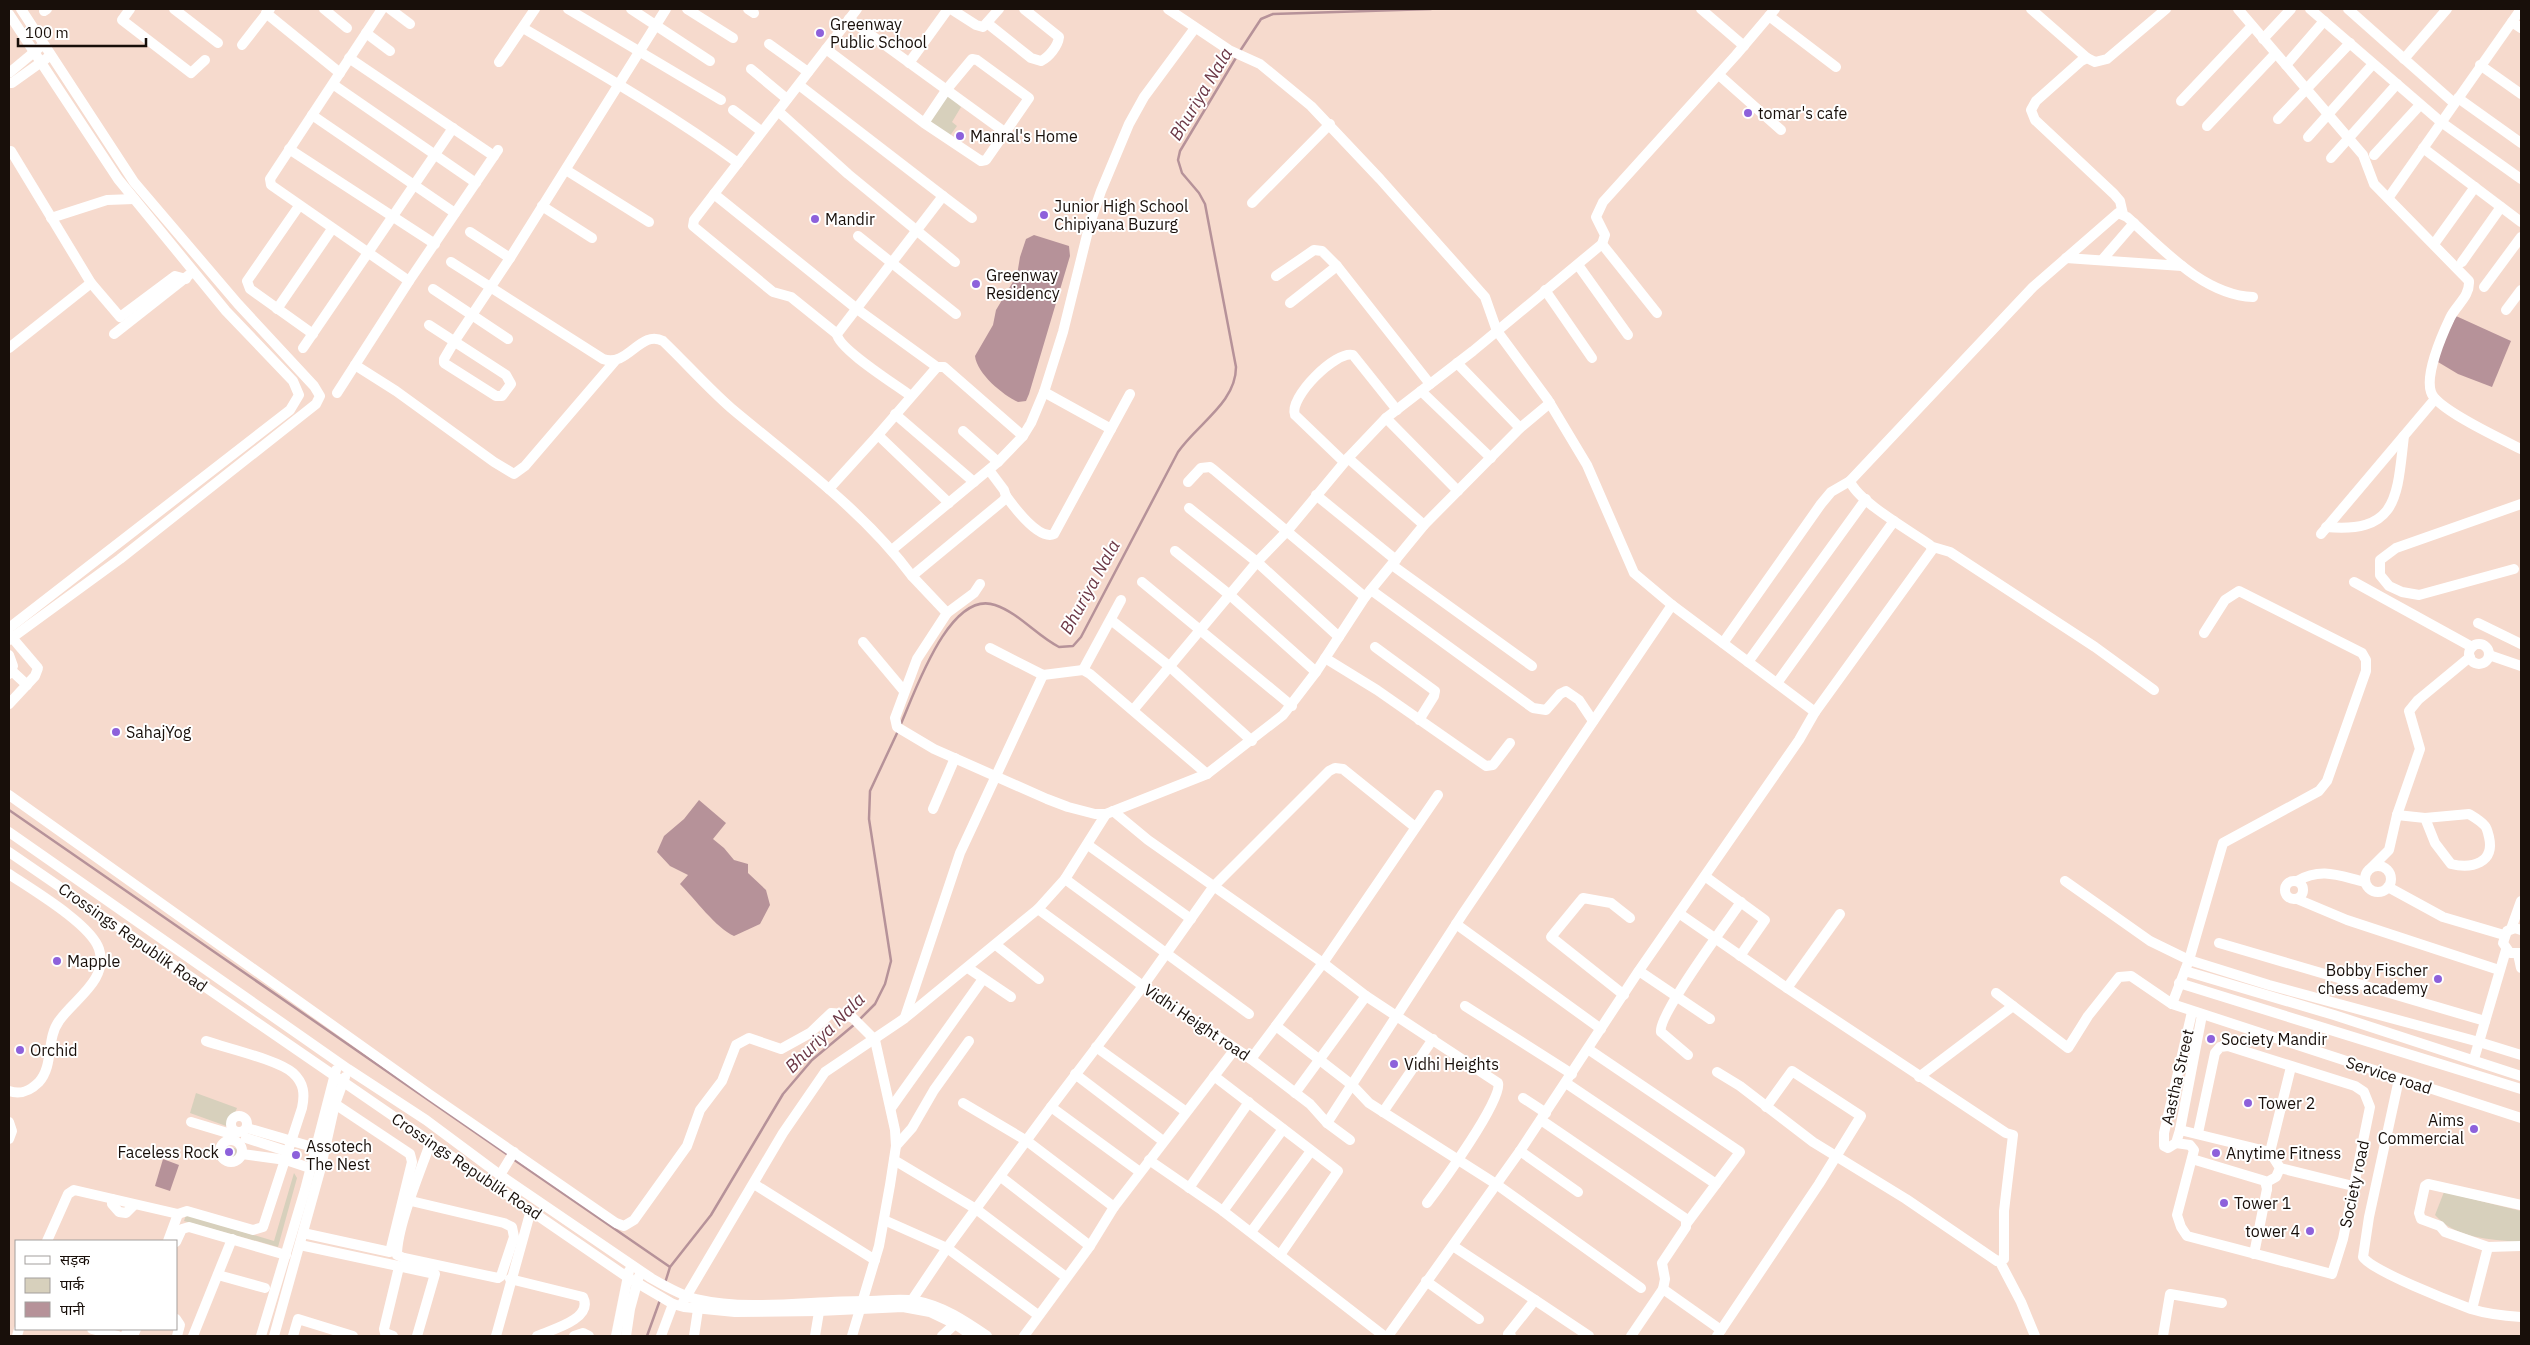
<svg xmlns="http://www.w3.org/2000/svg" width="2530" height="1345" font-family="'IBM Plex Sans','Noto Sans Devanagari',sans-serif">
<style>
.green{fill:#d7d0bc}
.water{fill:#b69299}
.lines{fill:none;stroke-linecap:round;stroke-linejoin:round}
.stream{stroke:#b69299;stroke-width:2.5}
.minor{stroke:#fff;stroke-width:10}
.poi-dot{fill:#8d61db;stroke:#fff;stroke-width:2}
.labels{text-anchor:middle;stroke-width:4;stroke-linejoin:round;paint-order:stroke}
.poi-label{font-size:16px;fill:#180f0a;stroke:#fff;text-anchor:start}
.street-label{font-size:16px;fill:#180f0a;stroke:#fff}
.water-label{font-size:18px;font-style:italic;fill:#6c3846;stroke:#fff}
</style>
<rect width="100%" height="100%" fill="#f6dacd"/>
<g class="green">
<path d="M946,94L961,107L952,122L957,126L949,137L926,123Z"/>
<path d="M196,1093L237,1108L229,1127L190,1113Z"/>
<path d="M224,1145L237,1149L238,1157L235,1160L223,1155Z"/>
<path d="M294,1173L297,1178L278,1247L184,1221L186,1215L274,1241Z"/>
<path d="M2444,1192L2521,1211V1239L2519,1242C2489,1239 2457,1239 2435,1215Z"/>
</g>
<g class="water">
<path d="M1034,235L1069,246L1070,256L1029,394L1026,401L1018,402C1003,395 977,374 975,356L993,325L996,310L1017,275L1020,257L1026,239Z"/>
<path d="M2456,316L2511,341L2492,387L2458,374L2438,362L2442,345Z"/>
<path d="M699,800L726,823L713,839L724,848L734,860L748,864V873L766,890L770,905L760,924L734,936C716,928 695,899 680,884L688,875L670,866L657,852L664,836L684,819Z"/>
<path d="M163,1159L179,1165L170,1191L155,1186Z"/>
</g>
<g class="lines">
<g class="stream">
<path d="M1240,51L1261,19L1273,14L1431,9"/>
<path d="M900,726C914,695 949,589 995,605C1019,613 1037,636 1059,647L1073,646L1081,637L1178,452C1197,424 1236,403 1236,367L1205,204L1199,193L1182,173L1178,160L1180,151L1237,56"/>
<path d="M9,810L508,1155"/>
<path d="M859,1020L875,1004L885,984L891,961L869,819L870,791L898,731"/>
<path d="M513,1159L670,1267"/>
<path d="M665,1283L670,1267L711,1215L783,1094L812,1060L855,1024"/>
<path d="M647,1336L660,1300"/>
</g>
<g class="minor">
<path d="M130,9L122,20L191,73L205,60"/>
<path d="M174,9L218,43"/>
<path d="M324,9L347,28"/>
<path d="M390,9L410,24"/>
<path d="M568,9L721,100"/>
<path d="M631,9L710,61"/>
<path d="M687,9L733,38"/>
<path d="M748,9L754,13"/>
<path d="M857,9L714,194L857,309L937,367"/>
<path d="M951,9L976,25L983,27L999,9"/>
<path d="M1168,9L1229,50L1260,64L1311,106L1380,179L1485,297L1497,331L1548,400L1587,465L1634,573L1672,605L1815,712L1799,740L1638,972L1520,1151L1388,1336"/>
<path d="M1701,9L1744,46"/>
<path d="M2031,9L2087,58"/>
<path d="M2238,9L2363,155L2374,184L2469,281C2470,297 2456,305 2450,318C2442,335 2425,374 2431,392C2436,409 2503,440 2521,449"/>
<path d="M2310,9L2441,122L2521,179"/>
<path d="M2348,9L2454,103"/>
<path d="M44,11L47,9"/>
<path d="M266,13L340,73"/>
<path d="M9,14L118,179L226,311L293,381L299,395L290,410L9,628"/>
<path d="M1769,16L1836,67"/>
<path d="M849,19L1006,133"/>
<path d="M2512,22L2521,28"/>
<path d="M987,23L1031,58L1041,61C1049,57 1058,46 1059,37L1024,9"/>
<path d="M523,28C596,71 670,113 738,163"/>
<path d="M366,33L390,51"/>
<path d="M2263,39L2291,9"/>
<path d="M769,44L808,72"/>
<path d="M242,45L270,9"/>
<path d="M826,49L924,123L981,161L986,160L1029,98L977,60L972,59L947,89L924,123"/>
<path d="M349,58L494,156"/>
<path d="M2404,59L2447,9"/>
<path d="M499,62L535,9"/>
<path d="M909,63L948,9"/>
<path d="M2286,65L2324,21"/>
<path d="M2480,65L2521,94"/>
<path d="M751,69L787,99"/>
<path d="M9,73L39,48"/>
<path d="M1719,75L1781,130"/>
<path d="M9,83H12L47,58"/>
<path d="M334,85L476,183"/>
<path d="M799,85L943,196L837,334C838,349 898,386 911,396"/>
<path d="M2458,98L2521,143"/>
<path d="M2181,101L2252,26"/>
<path d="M733,110L761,131"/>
<path d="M778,111L848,174L955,262"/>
<path d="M312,115L455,213"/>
<path d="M2278,119L2350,43"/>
<path d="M2207,126L2275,54"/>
<path d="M2308,137L2373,64"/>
<path d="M2423,148L2521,222"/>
<path d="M289,149L435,244"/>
<path d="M11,151L91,283L120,317L175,276L186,279"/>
<path d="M2374,155L2420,105"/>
<path d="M2331,158L2397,84"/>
<path d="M566,170L649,222"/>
<path d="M714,194L694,220L693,226L773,292L791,297L837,334"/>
<path d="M943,196L972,218"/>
<path d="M2389,197L2521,9"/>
<path d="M1252,203L1330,124"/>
<path d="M299,206L247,281L250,289L313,334"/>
<path d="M542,206L592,238"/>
<path d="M2123,214L2120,201L2114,194L2035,120L2031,110L2036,101L2081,61L2087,58L2095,62L2107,59L2166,9"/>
<path d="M51,218L107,200L134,199"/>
<path d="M470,232L510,258"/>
<path d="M858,236L956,314"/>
<path d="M1602,244L1657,313"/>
<path d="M2434,244L2475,187"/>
<path d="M2066,258L2182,266"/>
<path d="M2102,260L2134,223"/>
<path d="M451,262L603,359C628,368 640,329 663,341C686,363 707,387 731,408C794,461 863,510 912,576"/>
<path d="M2462,262L2501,207"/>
<path d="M1578,265L1628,335"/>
<path d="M1276,276L1314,250L1322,251L1337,266L1430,384"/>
<path d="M409,281L498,150"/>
<path d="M2484,287L2521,237"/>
<path d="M433,289L508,339"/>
<path d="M1545,290L1592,358"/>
<path d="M1290,303L1337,266"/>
<path d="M277,309L332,229"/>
<path d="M2506,310L2521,290"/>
<path d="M429,325L506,375L511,384L502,396H496L444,363V359L454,342L510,258L666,9"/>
<path d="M114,334L189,275"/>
<path d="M9,348L91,283"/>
<path d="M303,348L453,128"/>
<path d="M1457,363L1520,428"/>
<path d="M355,365L396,391L494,462L514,474L525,466L615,361"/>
<path d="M1421,391L1491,458"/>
<path d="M1044,392L1111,429"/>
<path d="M337,393L409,281L271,185L270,179L382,9"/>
<path d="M895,414L974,482"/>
<path d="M1386,418L1458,491"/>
<path d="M963,431L998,462"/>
<path d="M1348,458L1424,525"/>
<path d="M1344,462L1295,415C1288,398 1336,350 1353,355L1397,410"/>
<path d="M1188,482L1201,468L1210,467L1214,470L1365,597"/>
<path d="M829,489L878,435"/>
<path d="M1316,495L1396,560"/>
<path d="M1006,496C1014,507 1039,541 1054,534L1130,394"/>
<path d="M949,503L878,435L937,367H944L1023,436"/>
<path d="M1189,508L1257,562L1339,637"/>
<path d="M2326,527C2399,534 2397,495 2404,436"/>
<path d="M2321,534L2435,399"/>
<path d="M1933,547L1950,552L2095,647L2154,690"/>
<path d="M893,549L998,462L1023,436L1031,423L1044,392L1063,332L1090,223L1101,191L1129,124L1144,97L1195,28"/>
<path d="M1175,551L1231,596L1316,672"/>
<path d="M1392,565L1532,666"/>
<path d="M2514,569L2419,595L2402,592L2389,586L2380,575V560L2396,548L2521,504"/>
<path d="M1142,582L1292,706"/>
<path d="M2354,582L2472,647"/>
<path d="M980,584L974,593L947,613L912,576L1004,500L1006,496L1004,490L989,470"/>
<path d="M1371,590L1533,708L1546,710L1560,694L1566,691L1579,700L1593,721"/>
<path d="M947,613L917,659L895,718L897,727L934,749L1047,799L1068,807L1095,814H1106L1207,774L1283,715L1316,672L1365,597L1424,525L1520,428L1550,403"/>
<path d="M1111,620L1169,666L1252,741"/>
<path d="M2478,623L2521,644"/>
<path d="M9,634L38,668L35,676L9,704"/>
<path d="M9,640L120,559L316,404L320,396L314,386L238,304L134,182L21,9"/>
<path d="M863,642L904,691"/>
<path d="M1723,643L1821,504L1831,492L1850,481"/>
<circle cx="2479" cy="654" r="10"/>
<path d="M1375,647L1435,691L1434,696L1419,720"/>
<path d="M990,648L1043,675L1083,670L1090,674L1207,774"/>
<path d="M9,655L13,666L9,674"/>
<path d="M2489,655L2521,666"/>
<path d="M1325,658L1377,690L1486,766L1493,765L1510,743"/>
<path d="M1748,662L1866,499"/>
<path d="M1083,670L1121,600"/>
<path d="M12,671L27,685"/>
<path d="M1777,683L1894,521"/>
<path d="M1134,709L1257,562L1288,530L1348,458L1386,418L1473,351L1602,244L1605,235L1596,217L1603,202L1736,55L1775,9"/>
<path d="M1815,712L1932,550L1930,545C1912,532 1857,501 1850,481L2033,287L2118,213L2127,217C2162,248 2203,295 2253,297"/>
<path d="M9,795L429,1094L616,1223L624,1226L634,1220L687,1146L700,1110L722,1081L736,1045L749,1038L781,1049L810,1033L831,1013L843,1014L853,1018L875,1040L895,1130L896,1146L890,1185L879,1246L852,1336"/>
<path d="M933,809L955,758"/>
<path d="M1113,811L1148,840L1323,963L1366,996L1498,1083C1504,1098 1440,1186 1427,1203"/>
<path d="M2397,815L2425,818L2469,814C2474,817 2481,821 2485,826C2487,828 2488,833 2489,837C2495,863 2472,869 2451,864L2435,843L2425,818"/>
<path d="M9,832L348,1069L426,1120L500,1175L651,1278C665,1286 680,1295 696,1299C753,1312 813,1300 870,1301C885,1301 901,1298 916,1301C943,1306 965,1321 987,1336"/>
<path d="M1088,845L1191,919"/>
<path d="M9,852L627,1277L673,1304L684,1307L735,1312L819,1311L903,1307L930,1312L955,1324L973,1336"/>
<circle cx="2378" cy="879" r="13"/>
<path d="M2372,867L2389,850L2397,815L2420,749L2409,711L2418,700L2470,657"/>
<path d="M9,874C31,889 91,924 99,949C109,980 74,999 59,1021C46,1039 54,1065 39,1082C30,1091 21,1095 9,1091"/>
<path d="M1706,877L1765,920L1740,956"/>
<path d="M1065,879L1249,1014"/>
<circle cx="2294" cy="890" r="9"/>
<path d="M2065,881L2150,941L2189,960L2269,985L2479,1042L2521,1055"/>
<path d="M2297,881C2322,867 2339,876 2365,882"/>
<path d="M2388,887L2443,917L2504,935"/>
<path d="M2297,899L2347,920L2499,970"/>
<path d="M1038,909L1143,986L1251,1059L1310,1104L1327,1123L1350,1140"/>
<path d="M1680,914L1787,988L2006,1133L2013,1135L2004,1211V1259L1997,1261L1906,1199L1813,1142L1740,1086L1717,1072"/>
<path d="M1456,924L1601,1029"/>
<path d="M2511,929L2521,901"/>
<path d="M2521,930L2515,928L2507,931L2503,943L2510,953H2521"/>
<path d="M2219,943L2485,1021"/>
<path d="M996,945L1039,979"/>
<path d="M2518,954L2521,968"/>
<path d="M968,968L1011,997"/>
<path d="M1639,971L1710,1019"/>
<path d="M2185,971L2334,1015L2521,1076"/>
<path d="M2179,983L2521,1089"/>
<path d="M1787,988L1840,914"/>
<path d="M1996,993L2068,1048L2088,1016L2119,977L2131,976L2172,1004L2189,960L2223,843L2319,791L2327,781L2366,671V660L2362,653L2239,591L2225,600L2204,633"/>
<path d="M1624,995L1551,937L1583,898L1611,903L1630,918"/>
<path d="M2172,1004L2521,1118"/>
<path d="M1465,1006L1572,1074"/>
<path d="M2192,1012L2164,1133V1146L2168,1148L2176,1143L2180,1130L2202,1015"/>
<path d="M905,1017L960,853L1043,675"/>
<path d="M1276,1026L1352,1085L1369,1103L1496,1184L1641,1288"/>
<path d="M1096,1047L1185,1111"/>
<path d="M1588,1049L1740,1152L1687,1223"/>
<path d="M1688,1055L1661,1032C1657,1016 1728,921 1741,902"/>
<path d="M1251,1059L1323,963L1438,795"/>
<path d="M2474,1059L2506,950"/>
<path d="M1075,1074L1163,1141"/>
<path d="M1214,1076L1338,1171L1280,1255"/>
<path d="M1919,1077L2013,1006"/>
<path d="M2399,1079L2369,1217L2363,1257C2372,1271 2452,1302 2471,1309C2487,1314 2505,1316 2521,1317"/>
<path d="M1566,1083L1716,1184"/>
<path d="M1295,1093L1366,996"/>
<path d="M1523,1098L1546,1113"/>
<path d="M963,1103L1027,1141L1114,1207"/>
<path d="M1051,1107L1140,1172"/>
<path d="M891,1108L983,979"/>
<path d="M1383,1112L1433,1039"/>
<circle cx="239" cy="1124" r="8"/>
<path d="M1541,1120L1686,1219V1227L1662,1263L1665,1279L1663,1289L1631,1336"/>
<path d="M9,1122L12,1131L9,1139"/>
<path d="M191,1122L231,1134"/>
<path d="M1327,1123L1462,915L1672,605"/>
<path d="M247,1128L316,1148"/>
<path d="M2180,1130L2270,1152"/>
<path d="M246,1138L289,1152"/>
<circle cx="231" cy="1151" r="11"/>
<path d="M2176,1143L2190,1145L2194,1150L2177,1215L2181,1227L2187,1236L2332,1274L2343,1239L2370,1107L2364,1092L2355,1086L2228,1046L2220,1047L2215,1053L2198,1133"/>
<path d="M896,1146L912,1128L934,1090L969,1041"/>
<path d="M1520,1151L1578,1192"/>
<path d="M242,1154L286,1160L310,1168"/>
<path d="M2192,1159L2265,1181L2267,1189V1182L2276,1177L2280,1168L2270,1152L2291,1067"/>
<path d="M894,1160L976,1209L1066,1277"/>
<path d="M1149,1160L1223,1211L1384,1336"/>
<path d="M2280,1168L2353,1186"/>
<path d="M500,1175L514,1152"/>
<path d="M1001,1177L1090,1246"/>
<path d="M754,1184L875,1260"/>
<path d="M1189,1188L1249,1102"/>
<path d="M112,1199V1204L119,1212L126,1213L134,1205"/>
<path d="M411,1201L504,1223L512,1227L514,1237L501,1276L498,1278L404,1258L397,1255C397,1226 421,1170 431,1141"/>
<path d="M2521,1205L2428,1184L2425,1186L2419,1213L2421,1219L2440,1226L2445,1232L2488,1247L2521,1246"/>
<path d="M1223,1211L1283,1129"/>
<path d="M884,1220L947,1248L1038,1315"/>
<path d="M1251,1232L1311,1151"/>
<path d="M303,1233L390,1252L412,1162L410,1154L335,1104"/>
<path d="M47,1241L68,1194L74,1190L178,1214L187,1211L253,1230L263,1227L302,1108C305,1094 304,1083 293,1073C279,1060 226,1048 206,1041"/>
<path d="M168,1241L178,1214"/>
<path d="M176,1242L182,1229L189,1227L286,1255"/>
<path d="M300,1245L435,1274L417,1336"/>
<path d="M1453,1246L1535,1300"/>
<path d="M2254,1254L2267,1189"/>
<path d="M2000,1262L2021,1302L2035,1336"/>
<path d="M218,1275L265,1288"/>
<path d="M510,1279L583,1297C594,1319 551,1330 537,1336"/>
<path d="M1426,1281L1479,1319"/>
<path d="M1663,1289L1721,1330"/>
<path d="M912,1300L947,1248L1051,1107L1143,986L1214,886L1329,771L1335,768L1343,769L1415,827"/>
<path d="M683,1302L783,1133L825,1072L905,1018L1038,909L1065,879L1106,814"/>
<path d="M2472,1309L2488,1247"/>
<path d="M176,1319L180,1325L177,1336"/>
<path d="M92,1329L118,1336"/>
<path d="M17,1336L19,1329"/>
<path d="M125,1336L128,1329"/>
<path d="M133,1336L136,1329"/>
<path d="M193,1336L232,1239"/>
<path d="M261,1336L305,1190L336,1070"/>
<path d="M274,1336L320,1171L335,1104L345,1077"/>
<path d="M293,1336L298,1319L353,1336"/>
<path d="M393,1336L385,1333L384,1329L399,1267"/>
<path d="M496,1336L531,1210"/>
<path d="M574,1336L583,1333L589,1336"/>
<path d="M616,1336L629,1271"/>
<path d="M626,1336L630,1309L639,1276"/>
<path d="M661,1336L673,1304"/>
<path d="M694,1336L699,1303"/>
<path d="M815,1336L820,1306"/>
<path d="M942,1336L955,1324"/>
<path d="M1024,1336L1090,1246L1114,1207L1235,1049"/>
<path d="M1511,1336L1508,1334L1535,1300L1589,1336"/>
<path d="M1717,1336L1819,1184L1861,1116L1792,1071L1766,1107"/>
<path d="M2163,1336L2170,1294L2222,1303"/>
</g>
</g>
<g class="poi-dot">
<circle cx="820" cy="33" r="5"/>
<circle cx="1748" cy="113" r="5"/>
<circle cx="960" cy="136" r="5"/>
<circle cx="1044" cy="215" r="5"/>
<circle cx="815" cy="219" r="5"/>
<circle cx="976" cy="284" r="5"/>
<circle cx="116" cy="732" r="5"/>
<circle cx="57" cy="961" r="5"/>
<circle cx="2438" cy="979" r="5"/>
<circle cx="2211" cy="1039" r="5"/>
<circle cx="20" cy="1050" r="5"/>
<circle cx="1394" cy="1064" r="5"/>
<circle cx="2248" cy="1103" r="5"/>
<circle cx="2474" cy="1129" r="5"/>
<circle cx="229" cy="1152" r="5"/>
<circle cx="2216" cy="1153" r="5"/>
<circle cx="296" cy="1155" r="5"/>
<circle cx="2224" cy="1203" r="5"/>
<circle cx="2310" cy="1231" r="5"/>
</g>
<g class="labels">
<g class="poi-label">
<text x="830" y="30">Greenway<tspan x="830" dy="18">Public School</tspan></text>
<text x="1758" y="119">tomar's cafe</text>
<text x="970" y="142">Manral's Home</text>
<text x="1054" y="212">Junior High School<tspan x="1054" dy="18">Chipiyana Buzurg</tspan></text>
<text x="825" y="225">Mandir</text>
<text x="986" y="281">Greenway<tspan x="986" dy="18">Residency</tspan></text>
<text x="126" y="738">SahajYog</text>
<text x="67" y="967">Mapple</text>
<text x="2428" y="976" text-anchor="end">Bobby Fischer<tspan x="2428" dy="18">chess academy</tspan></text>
<text x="2221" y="1045">Society Mandir</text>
<text x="30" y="1056">Orchid</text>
<text x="1404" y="1070">Vidhi Heights</text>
<text x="2258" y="1109">Tower 2</text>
<text x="2464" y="1126" text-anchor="end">Aims<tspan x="2464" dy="18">Commercial</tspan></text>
<text x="306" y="1152">Assotech<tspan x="306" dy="18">The Nest</tspan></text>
<text x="219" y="1158" text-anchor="end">Faceless Rock</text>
<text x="2226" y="1159">Anytime Fitness</text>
<text x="2234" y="1209">Tower 1</text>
<text x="2300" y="1237" text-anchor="end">tower 4</text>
</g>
<g class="street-label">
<text transform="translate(133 937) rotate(35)" y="6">Crossings Republik Road</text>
<text transform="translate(1197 1022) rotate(34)" y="6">Vidhi Height road</text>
<text transform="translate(2389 1075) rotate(18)" y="6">Service road</text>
<text transform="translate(2177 1077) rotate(-77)" y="6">Aastha Street</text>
<text transform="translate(467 1166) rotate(34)" y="6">Crossings Republik Road</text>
<text transform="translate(2354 1184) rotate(-78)" y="6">Society road</text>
</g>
<g class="water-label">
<text transform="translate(1201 94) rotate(-59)" y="6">Bhuriya Nala</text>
<text transform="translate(1090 587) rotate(-61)" y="6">Bhuriya Nala</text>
<text transform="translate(825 1033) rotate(-45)" y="6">Bhuriya Nala</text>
</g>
</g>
<rect width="2530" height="1345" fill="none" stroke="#180f0a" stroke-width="20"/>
<rect x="15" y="1240" width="162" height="90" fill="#ffffff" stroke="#a39f9d"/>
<rect x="25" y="1256" width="25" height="8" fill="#ffffff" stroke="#a39f9d"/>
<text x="60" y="1265" font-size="15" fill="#180f0a">सड़क</text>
<rect x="25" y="1278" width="25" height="15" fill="#d7d0bc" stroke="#a39f9d"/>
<text x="60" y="1290" font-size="15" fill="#180f0a">पार्क</text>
<rect x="25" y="1302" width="25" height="15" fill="#b69299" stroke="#a39f9d"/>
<text x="60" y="1315" font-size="15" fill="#180f0a">पानी</text>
<path d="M18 38v8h128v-8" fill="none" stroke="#180f0a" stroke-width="2.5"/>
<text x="25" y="38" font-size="15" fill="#180f0a" stroke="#ffffff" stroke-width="4" paint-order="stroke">100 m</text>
</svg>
